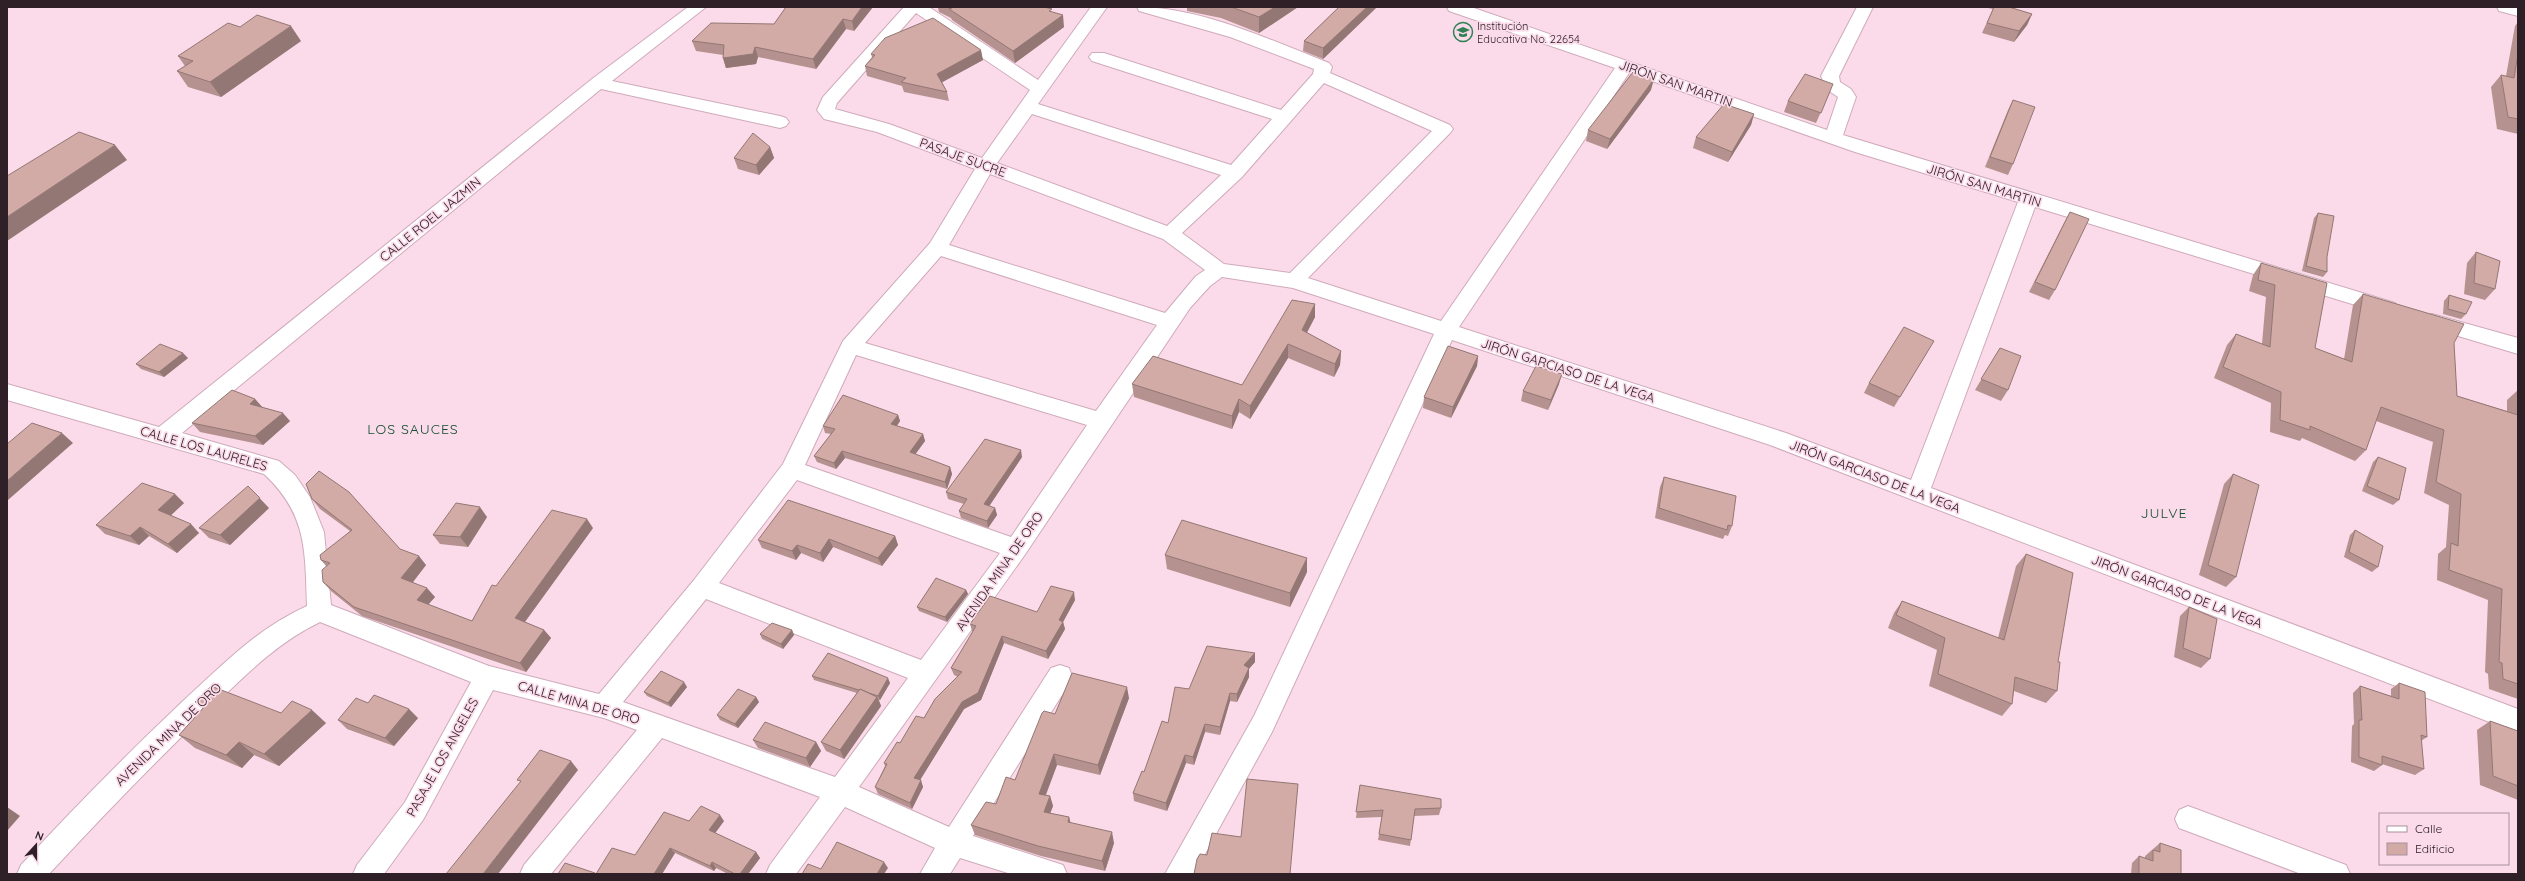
<svg xmlns="http://www.w3.org/2000/svg" width="2525" height="881" font-family="Quicksand,sans-serif">
<style>
.lines{fill:none;stroke-linecap:round;stroke-linejoin:round}
.minor-casing{stroke:#cfaaba;stroke-width:2}
.tertiary-casing{stroke:#cfaaba;stroke-width:2}
.minor{fill:#fff;fill-rule:evenodd}
.tertiary{fill:#fff;fill-rule:evenodd}
.wall{fill:#b5928f}
.shaded-wall{fill:#937774}
.building{fill:#d2aaa6;stroke:#937774}
.labels{text-anchor:middle;stroke-width:3.5;stroke-linejoin:round;paint-order:stroke}
.far-poi-label{font-size:11px;fill:#2e2026;stroke:#fbdbe9;text-anchor:start}
.street-label{font-size:13px;fill:#2e2026;stroke:#fbdbe9}
.neighbourhood-label{font-size:14px;letter-spacing:1px;fill:#114d2f;stroke:#fbdbe9}
</style>
<rect width="100%" height="100%" fill="#fbdbe9"/>
<g class="lines">
<g class="minor-casing">
<g id="minor">
<path d="M688,7H706L612,81L780,116L786,118L789,122L786,126L780,128L601,89L182,433L279,461L295,475L310,497L324,532L331,605L489,666L599,694L694,580L783,464L843,341L930,243L975,169L877,132L824,119L817,110L823,97L904,7H929L1038,80L1091,7H1107L1038,104L1231,165L1272,119L1092,61L1089,57L1092,53H1104L1281,110L1313,74L1314,69L1230,37L1139,11L1137,7C1201,7 1270,40 1329,63L1332,67L1330,73L1450,125L1453,129L1450,133L1308,278L1441,321L1615,68L1449,11L1447,7H1471L1827,130L1838,97L1826,89L1821,76L1857,7H1873L1839,76L1840,82L1851,89L1856,97L1843,135L2395,303L2398,308L2395,313L2388,315L2035,207L1931,488L2518,709V733L1770,445L1452,340L1272,732L1194,874H1165L1254,716L1434,334L1293,288L1222,277L1210,286L1190,308L1024,556L859,787L949,827L1051,668L1060,665L1069,668L1072,676L1069,684L973,836L1063,865L1067,874H1011L960,858L950,874H920L935,848L845,807L796,874H766L770,865L820,797L662,738L551,874H520L524,865L637,730L604,718L493,690L423,820L384,874H353L357,865L405,802L471,682L320,622C274,644 241,680 204,715C151,766 100,819 49,874H17L21,865C74,808 127,754 183,701C225,663 255,630 307,606C305,550 307,514 264,474L7,400V384L159,427L592,79ZM916,13L1030,90L982,158L889,124L835,109L837,103ZM1629,73L1855,152L2018,202L1911,480L1786,433L1459,327ZM1324,83L1432,131L1290,273L1224,264L1182,233L1242,177ZM1032,114L1221,175L1167,226L997,163ZM990,174L1163,239L1205,270L1196,276L1165,313L949,245ZM941,256L1157,325L1096,411L865,343ZM856,355L1087,425L1011,537L805,465ZM797,480L1000,553L921,660L719,583ZM706,599L908,678L835,777L623,702Z"/>
<path d="M2432,314L2518,338V354L2425,326L2422,321L2425,316Z"/>
<path d="M2188,806L2346,865L2350,874H2301L2179,828L2175,819L2179,810Z"/>
</g>
</g>
<g class="tertiary-casing">
<path id="tertiary" d="M2497,7H2518V16L2499,11Z"/>
</g>
<use href="#minor" class="minor"/>
<use href="#tertiary" class="tertiary"/>
</g>
<g class="wall">
<path d="M786,7H873L854,31L846,29L816,69L758,57L756,64L726,68L723,58V55L696,51L692,41L774,24Z"/>
<path d="M937,7H1044L1052,12L1064,27L1015,63L952,20L951,18L939,12L938,8Z"/>
<path d="M1187,7H1298L1259,33L1221,18L1187,11Z"/>
<path d="M1339,7H1377L1323,59L1303,51L1304,41Z"/>
<path d="M1983,7H2012L2011,8L2032,14L2027,25L2014,42L1982,33L1993,9Z"/>
<path d="M2518,22V134L2497,129L2491,87L2501,75L2506,76L2515,26Z"/>
<path d="M301,41L221,97L188,87L177,71L185,66L178,56Z"/>
<path d="M871,54L983,60L942,82L947,92L949,101L904,92L902,86L867,76L865,66L872,57Z"/>
<path d="M1651,90L1607,149L1586,141L1588,130Z"/>
<path d="M1829,94L1816,123L1784,112L1788,101Z"/>
<path d="M2013,100V164L2008,175L1985,167L2008,110Z"/>
<path d="M1754,114L1751,125L1728,162L1693,148L1696,137Z"/>
<path d="M770,147L774,158L759,175L738,169L734,158Z"/>
<path d="M2070,212L2055,290L2049,300L2029,292L2064,223Z"/>
<path d="M2318,213L2327,257V272L2323,277L2302,271L2314,218Z"/>
<path d="M2476,252L2495,289L2485,300L2464,294L2467,263Z"/>
<path d="M2261,263L2315,348L2344,359L2353,305L2363,294L2454,343L2457,396L2507,411V400L2518,390V699L2489,689L2488,674L2485,672L2488,600L2437,580L2438,554L2446,547L2449,505L2424,493L2433,442L2376,421L2366,450L2355,461L2302,438L2300,441L2270,432L2271,403L2214,378L2227,345L2236,334L2262,344L2266,297L2249,291L2253,275Z"/>
<path d="M2449,295L2466,314L2461,319L2443,314L2444,301Z"/>
<path d="M1315,304V317L1307,333L1341,351L1340,365L1334,377L1288,358L1250,419L1239,412L1232,429L1134,397L1132,384L1242,385Z"/>
<path d="M2000,348L2008,390L2001,401L1975,390Z"/>
<path d="M1928,351L1894,407L1864,393L1869,383Z"/>
<path d="M1478,356L1477,366L1451,418L1423,408L1424,397Z"/>
<path d="M188,358L164,377L141,369L136,364Z"/>
<path d="M1559,384L1548,410L1521,401L1523,391Z"/>
<path d="M255,399L262,407L290,421L263,445L200,432L192,423Z"/>
<path d="M898,415L900,421L897,426L923,434L925,441L915,454L950,467L952,474L947,489L845,458L836,469L817,462L814,456L831,434L825,433L823,426Z"/>
<path d="M1022,457L989,506L995,508L997,515L988,528L961,518L959,511L964,504L948,499L946,492Z"/>
<path d="M2378,457L2399,500L2393,505L2362,491L2373,462Z"/>
<path d="M2233,474L2236,577L2226,587L2199,575L2224,484Z"/>
<path d="M1664,477L1732,526L1728,536L1725,535L1723,539L1655,518L1660,487Z"/>
<path d="M312,499L400,549L426,565L413,582L435,597L428,605L472,621L496,586L593,528L525,622L544,630L551,638L526,672L362,616L331,591L323,582L326,566L321,560L350,531L320,509Z"/>
<path d="M184,503L171,515L199,533L177,553L149,536L139,545L105,534L96,525Z"/>
<path d="M269,508L230,545L209,538L199,528Z"/>
<path d="M487,517L468,547L440,544L433,535Z"/>
<path d="M2355,530L2378,567L2372,572L2344,557L2350,535Z"/>
<path d="M895,536L898,545L882,566L833,547L823,562L801,553L796,560L762,548L758,540Z"/>
<path d="M2026,554L2058,662L2057,691L2046,703L2014,691L2012,704L2002,716L1929,686L1937,650L1888,628L1894,613L1902,601L1998,638L2016,566Z"/>
<path d="M1165,555L1307,572L1290,607L1167,569Z"/>
<path d="M966,590L968,594L947,622L919,611L917,607Z"/>
<path d="M1075,600L1063,622L1065,629L1048,659L1004,643L981,700L964,709L920,780L923,787L912,809L878,794L875,787L885,766L884,763L900,743L924,718L958,677L954,675L951,668L973,632L972,631L970,624L1037,612Z"/>
<path d="M2189,607L2210,659L2201,668L2174,657L2180,616Z"/>
<path d="M792,630L794,635L783,649L762,639L760,634Z"/>
<path d="M1255,653V662L1249,668V677L1237,702L1230,701L1220,735L1205,732L1194,765L1186,763L1167,811L1134,801L1133,793L1189,689Z"/>
<path d="M812,676L890,683L880,700H879L881,706L844,759L826,751L821,742L857,693L814,680Z"/>
<path d="M2399,683L2427,737L2421,741L2424,769L2415,775L2382,764V765L2374,771L2351,762L2352,726L2354,724L2353,693L2360,686L2391,696V689Z"/>
<path d="M687,687L671,707L647,696L644,692Z"/>
<path d="M756,697L759,702L738,728L720,720L717,715Z"/>
<path d="M1129,698L1100,775L1057,765L1046,795L1050,796L1053,806L1050,813L1069,817L1070,823L1114,843L1105,871L1041,856L975,835L971,825L996,804L1015,780L1055,714Z"/>
<path d="M195,702L281,713L326,723L279,766L254,755L242,768L195,748L179,735L203,708Z"/>
<path d="M368,703L418,718L394,746L347,729L338,720Z"/>
<path d="M2490,721L2518,731V800L2480,785L2477,730Z"/>
<path d="M753,740L816,742L821,751L810,767L758,748Z"/>
<path d="M1360,785L1441,808L1439,815L1414,816L1410,846L1378,840L1382,817L1356,818Z"/>
<path d="M689,821H724L715,833L756,852L760,858L748,874H728L716,868L714,871L675,853L662,874H558H596L635,855Z"/>
<path d="M2160,843L2181,874H2131L2132,863L2139,856L2145,858V856Z"/>
</g>
<g class="shaded-wall">
<path d="M862,7H873L854,31L852,21Z"/>
<path d="M1275,7H1298L1259,33V17Z"/>
<path d="M1367,7H1377L1323,59V48Z"/>
<path d="M2032,14L2027,25L2014,42L2019,31Z"/>
<path d="M1063,15L1064,27L1015,63L1013,51Z"/>
<path d="M843,19L846,29L816,69L813,59Z"/>
<path d="M291,26L301,41L221,97L210,82Z"/>
<path d="M755,47L758,57L756,64L726,68L723,58Z"/>
<path d="M981,50L983,60L939,84L937,74Z"/>
<path d="M1654,79L1651,90L1607,149L1610,139Z"/>
<path d="M1754,114L1751,125L1728,162L1732,152Z"/>
<path d="M115,145L127,160L7,241V217Z"/>
<path d="M770,147L774,158L759,175L756,165Z"/>
<path d="M1315,304V317L1301,343L1302,330Z"/>
<path d="M1288,344V358L1250,419V406Z"/>
<path d="M1341,351L1340,365L1334,377L1335,364Z"/>
<path d="M183,353L188,358L164,377L159,372Z"/>
<path d="M1478,356L1477,366L1451,418L1453,407Z"/>
<path d="M1562,374L1559,384L1548,410L1551,400Z"/>
<path d="M255,399L263,408L250,404Z"/>
<path d="M1239,399V412L1232,429V416Z"/>
<path d="M283,413L290,421L263,445L255,436Z"/>
<path d="M898,415L900,421L893,431L891,424Z"/>
<path d="M62,433L73,443L8,500L7,499V481Z"/>
<path d="M923,434L925,441L912,459L910,452Z"/>
<path d="M1021,450L1022,457L986,511L984,504Z"/>
<path d="M842,451L845,458L836,469L834,463Z"/>
<path d="M950,467L952,474L947,489L945,482Z"/>
<path d="M248,486L269,508L230,545L220,535Z"/>
<path d="M175,494L184,503L167,519L158,510Z"/>
<path d="M480,507L487,517L468,547L460,537Z"/>
<path d="M995,508L997,515L988,528L987,521Z"/>
<path d="M587,519L593,528L521,627L515,618Z"/>
<path d="M191,524L199,533L177,553L168,544Z"/>
<path d="M140,527L149,536L139,545L130,536Z"/>
<path d="M895,536L898,545L882,566L878,558Z"/>
<path d="M829,539L833,547L823,562L820,553Z"/>
<path d="M797,545L801,553L796,560L792,551Z"/>
<path d="M419,556L426,565L409,587L401,578Z"/>
<path d="M1307,558V572L1290,607V593Z"/>
<path d="M427,588L435,597L424,609L417,600Z"/>
<path d="M966,590L968,594L947,622L945,617Z"/>
<path d="M1074,592L1075,600L1063,622L1065,629L1048,659L1046,651L1059,620Z"/>
<path d="M544,630L551,638L526,672L520,663Z"/>
<path d="M792,630L794,635L783,649L781,644Z"/>
<path d="M1002,636L1004,643L981,700L964,709L917,785L914,778Z"/>
<path d="M1255,653V662L1249,669V677L1237,702V694L1244,665Z"/>
<path d="M888,678L890,683L880,700L878,696Z"/>
<path d="M684,682L687,687L671,707L668,703Z"/>
<path d="M1127,687L1129,698L1100,775L1098,765Z"/>
<path d="M1230,693V701L1220,735V727Z"/>
<path d="M756,697L759,702L738,728L735,724Z"/>
<path d="M877,697L881,706L844,759L840,750Z"/>
<path d="M409,709L418,718L394,746L385,738Z"/>
<path d="M312,710L326,723L279,766L264,754Z"/>
<path d="M1205,724V732L1194,765L1193,757Z"/>
<path d="M239,742L254,755L242,768L226,755Z"/>
<path d="M816,742L821,751L810,767L806,758Z"/>
<path d="M1054,754L1057,765L1042,804L1039,794Z"/>
<path d="M1185,755L1186,763L1167,811L1166,803Z"/>
<path d="M571,761L578,770L498,874H483Z"/>
<path d="M921,780L923,787L912,809L910,803Z"/>
<path d="M1050,796L1053,806L1047,822L1044,812Z"/>
<path d="M7,807L20,816L7,831Z"/>
<path d="M720,815L724,821L713,836L709,830Z"/>
<path d="M1069,817L1072,828L1068,822Z"/>
<path d="M1112,832L1114,843L1105,871L1102,861Z"/>
<path d="M670,848L675,853L662,874H654Z"/>
<path d="M756,852L760,858L748,874H740Z"/>
<path d="M712,862L716,868L714,871L710,866Z"/>
<path d="M884,862L888,868L884,874H877Z"/>
</g>
<g class="building">
<path d="M786,7H862L852,21L843,19L813,59L755,47L753,54L723,58L724,45L692,41L711,23L774,24Z"/>
<path d="M950,7H1044L1052,9L1049,11L1063,15L1013,51L949,9L952,8Z"/>
<path d="M1231,7H1275L1259,17Z"/>
<path d="M1339,7H1367L1323,48L1304,41Z"/>
<path d="M1994,7H2009L2032,14L2019,31L1987,23Z"/>
<path d="M257,15L291,26L210,82L177,71L193,61L178,56L228,23L240,27Z"/>
<path d="M933,18L981,50L937,74L947,92L901,82L906,78L865,66L875,55L871,54L885,38Z"/>
<path d="M2518,54V119L2508,117L2501,75L2514,78Z"/>
<path d="M1633,72L1654,79L1610,139L1588,130Z"/>
<path d="M1805,74L1833,84L1821,113L1788,101Z"/>
<path d="M2013,100L2035,107L2013,164L1990,157Z"/>
<path d="M1724,104L1754,114L1732,152L1696,137Z"/>
<path d="M79,132L115,145L7,217V176Z"/>
<path d="M753,133L770,147L756,165L734,158Z"/>
<path d="M2070,212L2089,219L2055,290L2035,282Z"/>
<path d="M2318,213L2334,216L2327,257V272L2306,266Z"/>
<path d="M2476,252L2500,261L2495,289L2474,283Z"/>
<path d="M2261,263L2327,283L2315,348L2352,362L2363,294L2464,324L2454,343L2457,396L2518,415V412V684L2503,679L2502,663L2499,662L2502,589L2449,570L2451,543L2458,546L2461,494L2436,482L2444,430L2381,407L2366,450L2310,426V430L2280,420L2281,392L2223,367L2236,334L2270,347L2275,285L2258,280Z"/>
<path d="M2449,295L2472,302L2466,314L2448,309Z"/>
<path d="M1292,300L1315,304L1302,330L1341,351L1335,364L1288,344L1250,406L1239,399L1232,416L1132,384L1153,356L1242,385Z"/>
<path d="M1904,327L1934,341L1900,397L1869,383Z"/>
<path d="M160,344L183,353L159,372L136,364Z"/>
<path d="M1448,346L1478,356L1453,407L1424,397Z"/>
<path d="M2000,348L2021,356L2008,390L1981,379Z"/>
<path d="M1536,366L1562,374L1551,400L1523,391Z"/>
<path d="M232,390L255,399L250,404L283,413L255,436L192,423Z"/>
<path d="M843,395L898,415L891,424L923,434L910,452L950,467L945,482L842,451L834,463L814,456L835,429L823,426Z"/>
<path d="M32,423L62,433L7,481V444Z"/>
<path d="M985,439L1021,450L984,504L995,508L987,521L959,511L967,499L946,492Z"/>
<path d="M2378,457L2406,468L2399,500L2367,486Z"/>
<path d="M319,471L349,492L400,549L419,556L401,578L427,588L417,600L472,621L492,585L496,586L552,510L587,519L515,618L544,630L520,663L354,607L323,582L322,570L330,563L321,560L320,555L352,530L312,499L306,484Z"/>
<path d="M2233,474L2259,485L2236,577L2208,565Z"/>
<path d="M1664,477L1736,496L1732,526L1728,525L1727,530L1659,508Z"/>
<path d="M142,483L175,494L158,510L191,524L168,544L140,527L130,536L96,525Z"/>
<path d="M248,486L260,498L220,535L199,528Z"/>
<path d="M788,500L895,536L878,558L829,539L820,553L797,545L792,551L758,540Z"/>
<path d="M456,503L480,507L460,537L433,535Z"/>
<path d="M1182,520L1307,558L1290,593L1165,555Z"/>
<path d="M2355,530L2383,546L2378,567L2349,552Z"/>
<path d="M2026,554L2073,573L2058,662H2060L2057,691L2015,677L2012,704L1938,674L1945,638L1896,615L1902,601L2004,640Z"/>
<path d="M936,578L966,590L945,617L917,607Z"/>
<path d="M1051,586L1074,592L1059,620L1063,622L1046,651L1002,636L978,693L962,702L914,778L921,780L910,803L875,787L887,764L884,763L897,742L900,743L916,716L924,718L935,699L962,672L951,668L976,626L970,624L990,596L1037,612Z"/>
<path d="M2189,607L2217,619L2210,659L2183,648Z"/>
<path d="M772,623L792,630L781,644L760,634Z"/>
<path d="M1207,646L1255,653L1244,665L1249,668L1237,694L1230,693L1220,727L1205,724L1193,757L1185,755L1166,803L1133,793L1142,771L1144,772L1162,721L1168,723L1175,687L1189,689Z"/>
<path d="M828,653L888,678L878,696L869,693L860,689L859,690L812,676Z"/>
<path d="M661,671L684,682L668,703L644,692Z"/>
<path d="M1072,673L1127,687L1098,765L1054,754L1039,794L1050,796L1044,812L1069,817L1068,822L1112,832L1102,861L1038,846L971,825L986,802L996,804L1006,777L1015,780L1042,713L1044,711L1055,714Z"/>
<path d="M2399,683L2425,692L2427,737L2421,735L2424,769L2382,756V765L2359,757V720H2362L2360,686L2399,699Z"/>
<path d="M211,686L281,713L292,701L312,710L264,754L239,742L226,755L179,735L205,706L195,702Z"/>
<path d="M738,689L756,697L735,724L717,715Z"/>
<path d="M860,689L877,697L840,750L821,742Z"/>
<path d="M374,695L409,709L385,738L338,720L356,698L368,703Z"/>
<path d="M2490,721L2518,731V786L2493,776Z"/>
<path d="M765,722L816,742L806,758L753,740Z"/>
<path d="M540,750L571,761L483,874H446L521,781L517,780Z"/>
<path d="M1247,779L1298,784L1290,874H1194L1197,859L1200,854L1207,855L1212,833L1241,837Z"/>
<path d="M1360,785L1441,799V808L1415,809L1411,840L1379,834L1383,810L1356,812Z"/>
<path d="M701,806L720,815L709,830L756,852L740,874H735L712,862L710,866L670,848L654,874H596L612,848L635,855L664,812L689,821Z"/>
<path d="M837,842L884,862L877,874H802L808,864L821,869Z"/>
<path d="M2160,843L2181,850V874H2139V856L2153,861V850L2160,852Z"/>
<path d="M565,863L595,873V874H558Z"/>
</g>
<defs>
<g id="school-ring" transform="scale(1)"><circle r="9.5" fill="#fbdbe9" stroke="#2d8255" stroke-width="1.5"/><path d="M0-5L7-2L0 1L-7-2ZM-4 1L0 2.5L4 1V4Q0 6-4 4Z" fill="#2d8255"/></g>
</defs>
<g fill-rule="evenodd">
<use href="#school-ring" x="1463" y="32"/>
</g>
<g class="labels">
<g class="far-poi-label">
<text x="1477" y="30">Institución<tspan x="1477" dy="13">Educativa No. 22654</tspan></text>
</g>
<g class="street-label">
<text transform="translate(1676 83) rotate(19)" y="5">JIRÓN SAN MARTIN</text>
<text transform="translate(963 157) rotate(20)" y="5">PASAJE SUCRE</text>
<text transform="translate(1984 185) rotate(17)" y="5">JIRÓN SAN MARTIN</text>
<text transform="translate(430 219) rotate(-39)" y="5">CALLE ROEL JAZMIN</text>
<text transform="translate(1568 370) rotate(18)" y="5">JIRÓN GARCIASO DE LA VEGA</text>
<text transform="translate(204 448) rotate(16)" y="5">CALLE LOS LAURELES</text>
<text transform="translate(1875 476) rotate(21)" y="5">JIRÓN GARCIASO DE LA VEGA</text>
<text transform="translate(999 571) rotate(-55)" y="5">AVENIDA MINA DE ORO</text>
<text transform="translate(2177 591) rotate(21)" y="5">JIRÓN GARCIASO DE LA VEGA</text>
<text transform="translate(579 702) rotate(16)" y="5">CALLE MINA DE ORO</text>
<text transform="translate(168 734) rotate(-44)" y="5">AVENIDA MINA DE ORO</text>
<text transform="translate(442 757) rotate(-61)" y="5">PASAJE LOS ANGELES</text>
</g>
<g class="neighbourhood-label">
<text x="413" y="434">LOS SAUCES</text>
<text x="2164" y="518">JULVE</text>
</g>
</g>
<rect width="2525" height="881" fill="none" stroke="#2e2026" stroke-width="16"/>
<rect x="2379" y="813" width="130" height="52" fill="#fbdbe9" stroke="#a9909b"/>
<rect x="2387" y="826" width="20" height="6" fill="#ffffff" stroke="#a9909b"/>
<text x="2415" y="833" font-size="12" fill="#2e2026">Calle</text>
<rect x="2387" y="843" width="20" height="12" fill="#d2aaa6" stroke="#a9909b"/>
<text x="2415" y="853" font-size="12" fill="#2e2026">Edificio</text>
<g transform="translate(36 845) rotate(21)" stroke="#fbdbe9" stroke-width="3" paint-order="stroke">
<path d="M0-3L7 15L0 10L-7 15Z" fill="#2e2026"/>
<text y="-6" font-size="11" font-weight="bold" text-anchor="middle" fill="#2e2026">N</text>
</g>
</svg>
